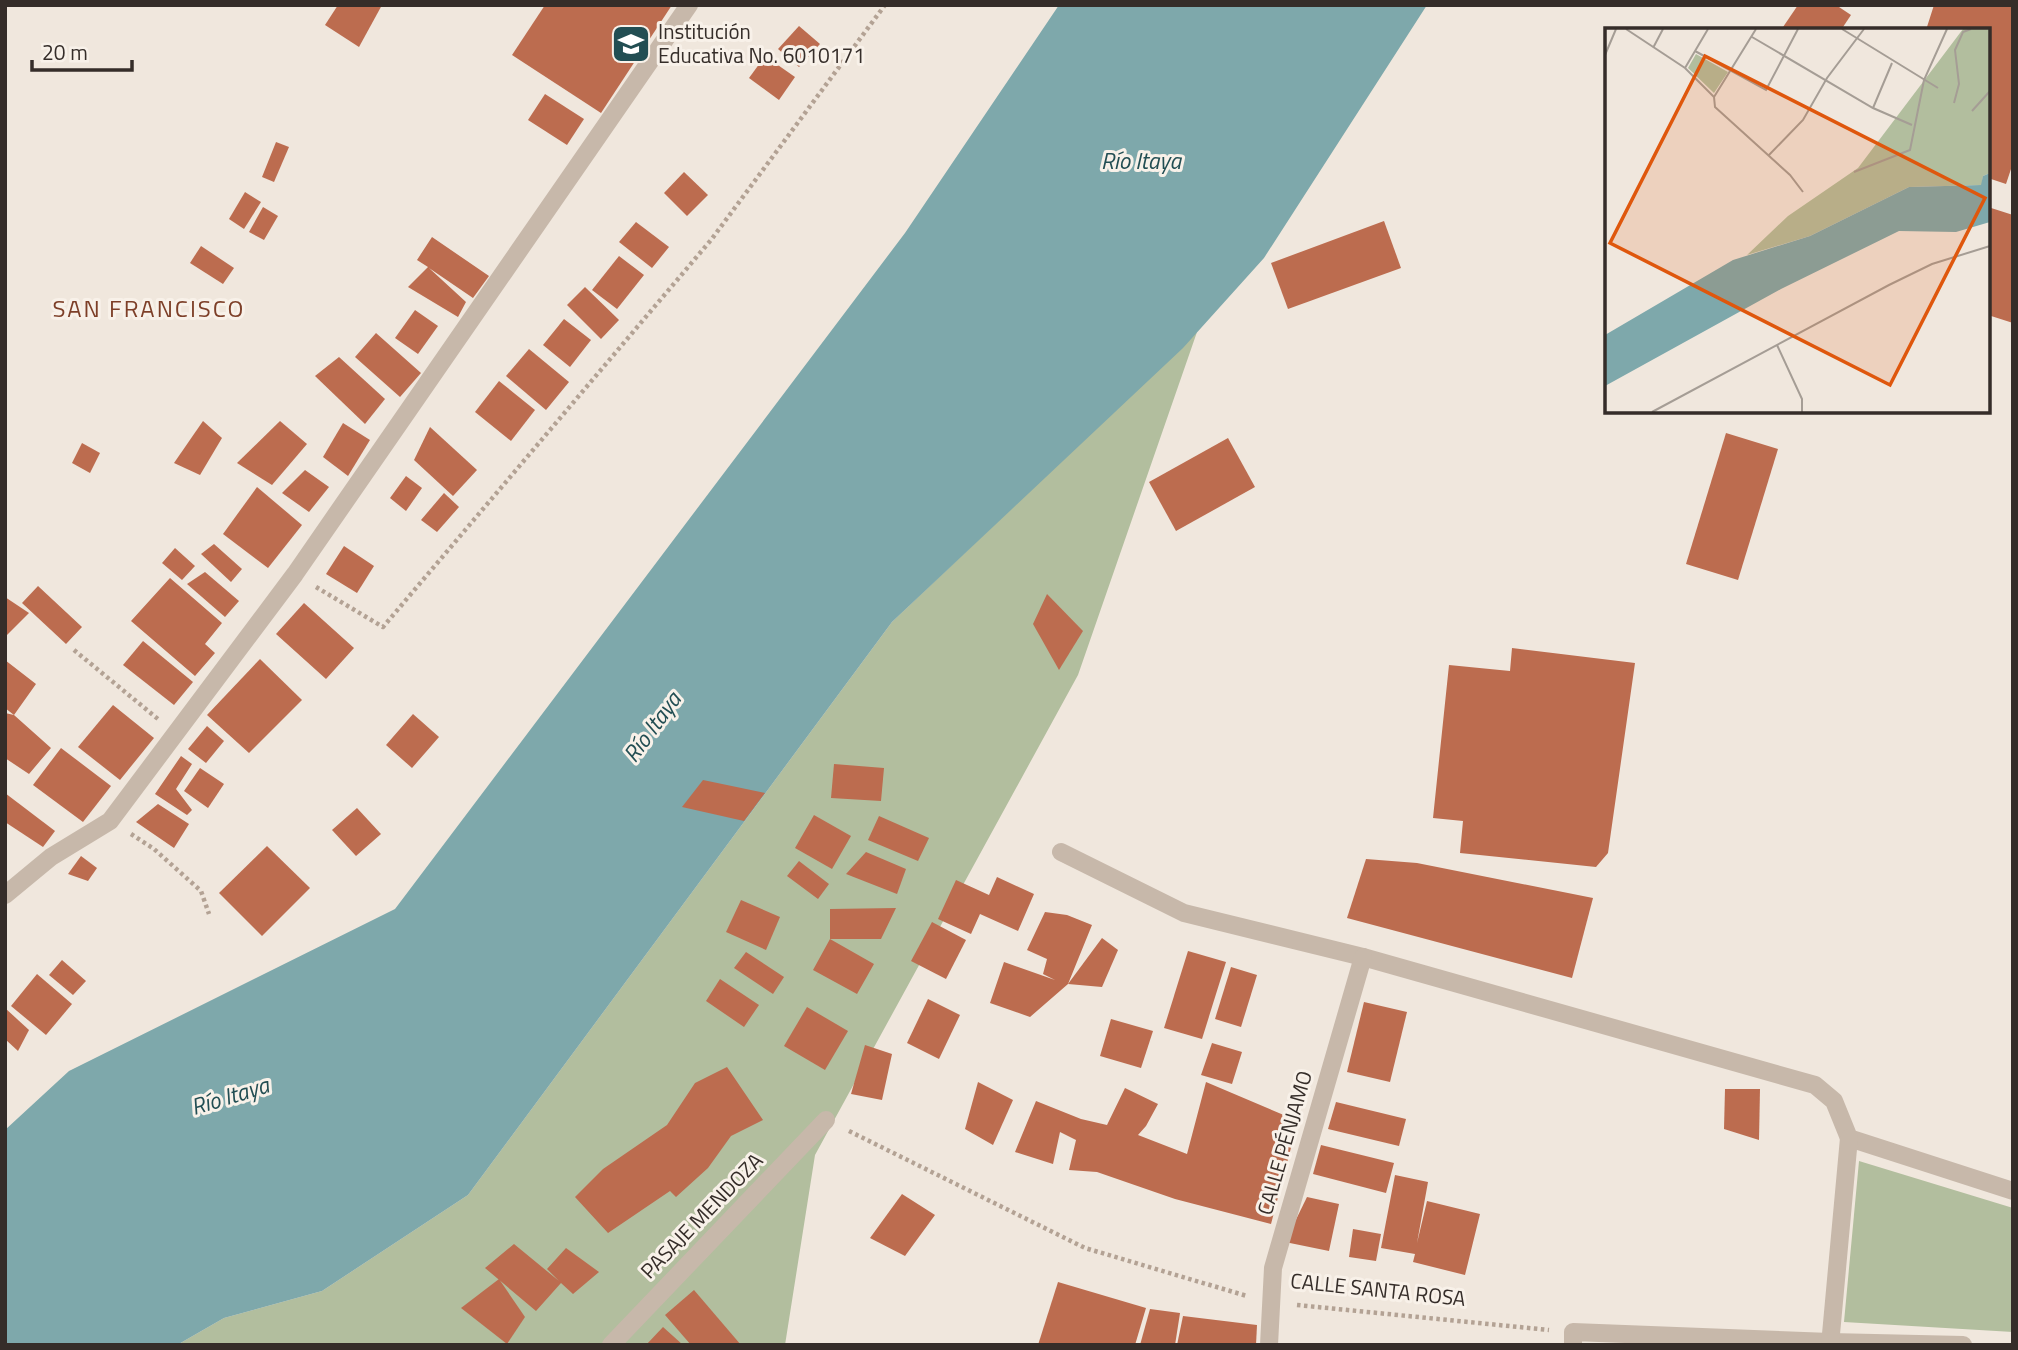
<svg xmlns="http://www.w3.org/2000/svg" width="2018" height="1350" font-family="'Titillium Web',sans-serif">
<style>
.green{fill:#b2be9e}
.water{fill:#7ea8ab}
.building{fill:#bc6c4f}
.lines{fill:none;stroke-linecap:round;stroke-linejoin:round}
.path{stroke:#b3a294;stroke-width:4.5;stroke-dasharray:3.5 3.5;stroke-linecap:butt}
.street{stroke:#c7b8aa;stroke-width:18}
.labels{text-anchor:middle;stroke-width:6;stroke-linejoin:round;paint-order:stroke}
.poi-label{font-size:21px;fill:#352d29;stroke:#f8f1e9;text-anchor:start}
.street-label{font-size:21px;fill:#352d29;stroke:#f8f1e9}
.water-label{font-size:23px;font-style:italic;fill:#224e53;stroke:#f8f1e9}
.quarter-label{font-size:24px;letter-spacing:2px;fill:#7d3f28;stroke:#f8f1e9}
.inset-road{fill:none;stroke:#a59d95;stroke-width:2}
.view{fill:#df570d;fill-opacity:0.15;stroke:#df570d;stroke-width:3.5}
.inset-edge{fill:none;stroke:#352d29;stroke-width:3.5}
</style>
<rect width="100%" height="100%" fill="#f0e7dd"/>
<g class="green">
<path d="M1197,332L1078,675L815,1155L785,1345H177L224,1318L322,1291L468,1195L892,622Z"/>
<path d="M1859,1161L2013,1208V1332L1844,1322Z"/>
</g>
<path class="water" d="M1059,5H1427L1264,258L1183,348L892,622L468,1195L322,1291L224,1318L177,1345H5V1130L69,1071L395,909L905,233Z"/>
<g class="building">
<path d="M338,5H382L359,47L325,25Z"/>
<path d="M545,5H672L601,113L512,55Z"/>
<path d="M1798,5H1836L1851,15L1841,30H1781Z"/>
<path d="M1934,5H2013V163L2006,184L1988,178V30H1926Z"/>
<path d="M799,26L820,44L799,67L778,49Z"/>
<path d="M765,56L795,77L779,100L749,78Z"/>
<path d="M545,94L584,119L567,145L528,120Z"/>
<path d="M276,142L289,147L274,182L262,177Z"/>
<path d="M684,172L708,195L687,216L664,193Z"/>
<path d="M245,192L261,202L244,229L229,219Z"/>
<path d="M263,207L278,216L264,240L249,232Z"/>
<path d="M1988,207L2013,215V323L1988,315Z"/>
<path d="M1384,221L1401,268L1288,309L1271,263Z"/>
<path d="M636,222L669,247L652,268L619,242Z"/>
<path d="M432,237L489,276L473,298L429,268L466,302L458,317L408,287L428,267L417,260Z"/>
<path d="M201,246L234,268L223,284L190,263Z"/>
<path d="M619,256L644,275L617,309L592,290Z"/>
<path d="M585,287L619,320L601,339L567,305Z"/>
<path d="M415,310L438,326L418,354L395,338Z"/>
<path d="M564,319L591,340L570,367L543,345Z"/>
<path d="M376,333L421,373L400,397L355,357Z"/>
<path d="M529,349L569,382L546,410L506,376Z"/>
<path d="M339,357L385,399L365,424L315,376Z"/>
<path d="M499,381L535,410L511,441L475,412Z"/>
<path d="M203,421L222,438L200,475L174,463Z"/>
<path d="M280,421L307,444L272,485L237,463Z"/>
<path d="M343,423L370,440L348,476L323,457Z"/>
<path d="M430,427L477,470L453,496L414,460Z"/>
<path d="M1726,433L1778,449L1738,580L1686,564Z"/>
<path d="M1228,438L1255,487L1176,531L1149,482Z"/>
<path d="M82,443L100,453L90,473L72,463Z"/>
<path d="M305,470L329,487L309,512L282,493Z"/>
<path d="M406,476L422,488L406,511L390,498Z"/>
<path d="M257,487L302,525L268,568L223,534Z"/>
<path d="M444,493L459,507L437,532L421,520Z"/>
<path d="M214,544L242,569L231,582L201,554Z"/>
<path d="M344,546L374,566L357,593L326,574Z"/>
<path d="M175,548L195,566L182,580L162,563Z"/>
<path d="M205,572L239,601L225,617L187,584Z"/>
<path d="M170,578L222,623L205,644L215,653L195,676L131,621Z"/>
<path d="M38,586L82,627L66,644L22,603Z"/>
<path d="M1047,594L1083,631L1059,670L1033,624Z"/>
<path d="M5,597L29,613L5,637Z"/>
<path d="M304,603L354,648L326,679L276,634Z"/>
<path d="M143,641L193,682L174,705L123,665Z"/>
<path d="M1512,648L1635,663L1608,853L1596,867L1460,853L1463,821L1433,818L1449,665L1510,671Z"/>
<path d="M260,659L302,700L249,753L207,715Z"/>
<path d="M5,660L36,684L14,715L51,748L29,774L5,758V713L14,715L5,708Z"/>
<path d="M113,705L154,738L120,780L78,747Z"/>
<path d="M413,714L439,737L412,768L386,745Z"/>
<path d="M207,726L224,741L206,763L188,749Z"/>
<path d="M61,748L111,786L83,822L33,785Z"/>
<path d="M181,756L192,764L176,789L192,810L187,815L155,794Z"/>
<path d="M834,764L884,768L881,801L831,798Z"/>
<path d="M200,768L224,784L208,808L184,791Z"/>
<path d="M703,780L765,793L744,821L682,807Z"/>
<path d="M5,793L55,831L43,847L5,822Z"/>
<path d="M158,804L189,824L174,848L136,822Z"/>
<path d="M357,808L381,834L356,856L332,830Z"/>
<path d="M814,815L851,836L832,869L795,848Z"/>
<path d="M879,816L929,838L918,861L868,840Z"/>
<path d="M267,846L310,888L262,936L219,893Z"/>
<path d="M866,852L906,869L897,894L846,874Z"/>
<path d="M81,856L97,868L88,881L68,874Z"/>
<path d="M1366,859L1417,863L1593,898L1572,978L1347,918Z"/>
<path d="M799,861L829,884L818,899L787,876Z"/>
<path d="M997,877L1034,894L1018,931L980,914L971,934L938,919L956,880L989,895Z"/>
<path d="M741,900L780,917L766,950L726,932Z"/>
<path d="M896,908L881,939H830L874,964L857,994L813,970L830,939V909Z"/>
<path d="M1045,912L1067,915L1092,925L1068,984L1030,1017L990,1003L1004,962L1055,980L1043,974L1047,959L1027,950Z"/>
<path d="M932,922L966,940L946,979L911,961Z"/>
<path d="M1102,938L1118,950L1102,987L1068,984Z"/>
<path d="M1188,951L1226,962L1202,1039L1164,1028Z"/>
<path d="M746,952L784,977L773,994L734,968Z"/>
<path d="M62,960L86,981L73,995L49,975Z"/>
<path d="M1231,967L1257,975L1241,1027L1215,1019Z"/>
<path d="M37,974L72,1004L46,1035L11,1006Z"/>
<path d="M720,979L759,1005L744,1027L706,1001Z"/>
<path d="M928,999L960,1015L939,1059L907,1043Z"/>
<path d="M1364,1002L1407,1012L1390,1082L1347,1072Z"/>
<path d="M807,1007L848,1031L825,1070L784,1046Z"/>
<path d="M5,1008L29,1030L18,1051L5,1039Z"/>
<path d="M1111,1019L1153,1031L1141,1068L1100,1056Z"/>
<path d="M1212,1043L1242,1052L1232,1084L1201,1075Z"/>
<path d="M865,1045L892,1054L882,1100L851,1094Z"/>
<path d="M727,1067L763,1120L731,1136L708,1168L676,1197L670,1191L608,1233L575,1197L603,1169L667,1125L695,1083Z"/>
<path d="M978,1082L1013,1100L993,1145L965,1129Z"/>
<path d="M1206,1082L1298,1121L1271,1224L1175,1199L1097,1172L1069,1170L1076,1140L1060,1132L1053,1164L1015,1152L1036,1101L1081,1119L1107,1125L1125,1088L1158,1104L1146,1126L1138,1135L1187,1154Z"/>
<path d="M1725,1089H1760L1759,1140L1724,1129Z"/>
<path d="M1336,1102L1406,1119L1399,1146L1328,1129Z"/>
<path d="M1321,1145L1394,1163L1386,1193L1313,1174Z"/>
<path d="M1395,1175L1428,1182L1417,1243L1427,1201L1480,1214L1465,1275L1413,1262L1415,1254L1381,1248Z"/>
<path d="M902,1194L935,1215L905,1256L870,1238Z"/>
<path d="M1307,1197L1339,1204L1329,1251L1285,1242Z"/>
<path d="M1353,1229L1381,1234L1376,1261L1349,1257Z"/>
<path d="M514,1244L559,1281L547,1269L566,1248L599,1272L573,1294L561,1283L536,1311L485,1268Z"/>
<path d="M499,1279L525,1317L507,1344L461,1308Z"/>
<path d="M1058,1282L1146,1308L1135,1345H1038Z"/>
<path d="M694,1290L741,1345H691L665,1315Z"/>
<path d="M1150,1309L1180,1313L1175,1345H1140Z"/>
<path d="M1183,1316L1257,1325L1256,1345H1177Z"/>
<path d="M663,1327L683,1345H646Z"/>
</g>
<g class="lines">
<g class="path">
<path d="M316,587L383,627L711,240L885,5"/>
<path d="M74,650L158,719"/>
<path d="M131,834L154,849L201,891L209,914"/>
<path d="M849,1131L1085,1248L1247,1296"/>
<path d="M1297,1305L1549,1330"/>
</g>
<g class="street">
<path d="M1061,852L1184,913L1363,957L1815,1085L1834,1101L1849,1138L2013,1191"/>
<path d="M5,895L51,857L110,821L295,574L689,5"/>
<path d="M611,1345L826,1120"/>
<path d="M1269,1345L1273,1268L1363,957"/>
<path d="M1573,1345V1332L1830,1342L1963,1345"/>
<path d="M1830,1345L1849,1138"/>
</g>
</g>
<defs>
<g id="school-square" transform="scale(2.0125)"><rect x="-9" y="-9" width="18" height="18" rx="4" fill="#224e53" stroke="#f8f1e9"/><path d="M0-5L7-2L0 1L-7-2ZM-4 1L0 2.5L4 1V4Q0 6-4 4Z" fill="#fff"/></g>
</defs>
<g fill-rule="evenodd">
<use href="#school-square" x="631" y="44"/>
</g>
<g class="labels">
<g class="poi-label">
<text x="658" y="39">Institución<tspan x="658" dy="24">Educativa No. 6010171</tspan></text>
</g>
<g class="street-label">
<text transform="translate(1285 1143) rotate(-74)" y="7">CALLE PÉNJAMO</text>
<text transform="translate(702 1216) rotate(-46)" y="7">PASAJE MENDOZA</text>
<text transform="translate(1378 1290) rotate(6)" y="7">CALLE SANTA ROSA</text>
</g>
<g class="water-label">
<text x="1141" y="169">Río Itaya</text>
<text transform="translate(652 727) rotate(-54)" y="8">Río Itaya</text>
<text transform="translate(230 1096) rotate(-17)" y="8">Río Itaya</text>
</g>
<g class="quarter-label">
<text x="149" y="317">SAN FRANCISCO</text>
</g>
</g>
<g transform="translate(1605 28)">
<rect width="385" height="385" fill="#f0e7dd"/>
<path d="M358,1H385V145L378,148L377,157L304,159L205,208L142,227L183,188L253,140ZM91,26L123,44L109,65L83,40Z" fill="#b2be9e"/>
<path d="M385,145V194L351,204L294,203L176,261L0,358V307L128,232L205,208L304,159L376,157L378,148Z" fill="#7ea8ab"/>
<path class="inset-road" d="M21,1L80,40L109,69L110,79L185,147L198,164M237,1L333,60M147,9L268,80L307,97M48,20L58,1M90,23L161,62L193,1M0,27L11,1M80,40L103,1M109,69L151,1M349,75L354,56L350,22L358,4L366,1M268,80L287,35M367,83L385,63M163,128L198,92L222,50L259,1M249,144L305,122L319,52L342,1M172,317L197,371V384M47,384L284,257L327,236L385,218"/>
<path class="view" d="M100,28L380,170L285,357L5,215Z"/>
<rect width="385" height="385" class="inset-edge"/>
</g>
<rect width="2018" height="1350" fill="none" stroke="#352d29" stroke-width="14"/>
<path d="M32 60v10h100v-10" fill="none" stroke="#352d29" stroke-width="3.5"/>
<text x="42" y="60" font-size="21" fill="#352d29" stroke="#f8f1e9" stroke-width="5" paint-order="stroke">20 m</text>
</svg>
